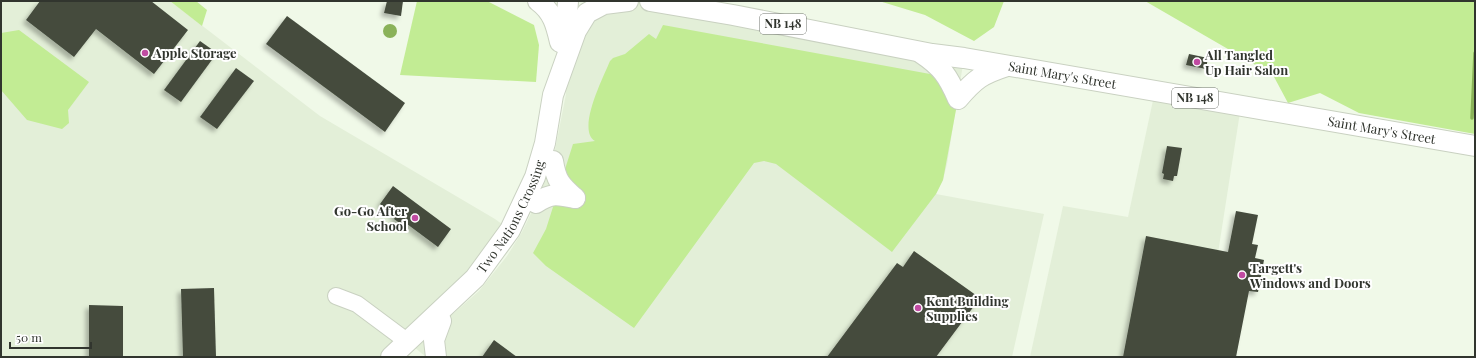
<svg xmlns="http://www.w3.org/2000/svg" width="1476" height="358" font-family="'Playfair Display',serif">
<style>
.built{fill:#e3efd8}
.green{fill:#c2ec94}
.water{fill:#8ab259}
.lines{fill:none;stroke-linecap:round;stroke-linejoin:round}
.stream{stroke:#8ab259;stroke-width:3.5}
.building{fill:#454c3e;filter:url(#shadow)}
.minor-casing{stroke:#c9d1c1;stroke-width:18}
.major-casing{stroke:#c9d1c1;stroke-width:22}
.minor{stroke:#fff;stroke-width:16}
.major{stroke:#fff;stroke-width:20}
.poi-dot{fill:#c14ba2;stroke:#fff;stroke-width:1.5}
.labels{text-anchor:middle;stroke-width:4;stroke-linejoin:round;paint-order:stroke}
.shield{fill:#fff;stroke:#6f726d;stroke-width:1}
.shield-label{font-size:12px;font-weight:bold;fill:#31352e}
.poi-label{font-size:13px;font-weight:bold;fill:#31352e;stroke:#fff;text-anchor:start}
.street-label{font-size:13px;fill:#31352e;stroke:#fff}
</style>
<defs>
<filter id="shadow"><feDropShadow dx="-3.5" dy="3.5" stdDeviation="2" flood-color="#0004"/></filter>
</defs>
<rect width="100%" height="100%" fill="#f0f9e8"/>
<g class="built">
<path d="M1,1H170L320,116L495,219L510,230L410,341L454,313L479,291L507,256L522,232L536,203L553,160L566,94L564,62L576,31L628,1H650L964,58L947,164L943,180L936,194L1044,214L1012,357H426L408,342L391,357H1Z"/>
<path d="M1155,91L1241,106L1218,253L1198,357H1030L1063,206L1128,217Z"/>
</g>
<g class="green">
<path d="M170,1H196L207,10L202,26Z"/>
<path d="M417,1H487L534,25L539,45L536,82L400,75Z"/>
<path d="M879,1H1004L994,27L974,41L925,15Z"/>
<path d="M1145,1H1475V134L1359,113L1320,93L1288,103L1273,75Z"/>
<path d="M663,25L941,76L958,99L943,180L936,194L892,252L776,164L764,161L754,163L634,328L546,266L533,253L546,229L573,144L595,141C576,130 604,76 610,61L613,58L625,54L649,34L656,39Z"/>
<path d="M19,30L89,82L68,110L69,123L62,129L27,120L1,90V33Z"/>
</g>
<circle class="water" cx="390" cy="31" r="7"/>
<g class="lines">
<path class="stream" d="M1472,118L1475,53"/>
</g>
<g class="building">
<path d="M40,1H151L188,30L154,74L96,29L74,57L26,20Z"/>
<path d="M387,1H403L401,16L384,13Z"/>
<path d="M287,16L405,103L385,132L266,44Z"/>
<path d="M200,41L217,53L181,102L164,90Z"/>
<path d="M1189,54L1208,58L1206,69L1186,65Z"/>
<path d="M236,68L254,81L217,129L200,117Z"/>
<path d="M1167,146L1182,148L1177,176H1174L1173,181L1163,179L1164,174L1162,173Z"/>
<path d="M393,186L451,229L438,247L407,224L405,227L394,219L396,216L380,204Z"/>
<path d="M1236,211L1258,215L1252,244L1258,245L1255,258L1264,260L1258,292L1249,291L1236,357H1123L1146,236L1228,252Z"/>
<path d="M914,251L980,298L936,357H827L897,263L903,267Z"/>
<path d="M214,288L216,357H183L181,289Z"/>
<path d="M89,305L123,306V357H89Z"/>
<path d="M494,340L517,357H482Z"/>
</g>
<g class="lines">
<g class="minor-casing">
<path id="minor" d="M336,296L357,304L408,342"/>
</g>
<g class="major-casing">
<g id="major">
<path d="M538,1C553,12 556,25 560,42"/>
<path id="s1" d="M650,1L733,15L932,54L964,58L1475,146"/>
<path d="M565,45L568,1"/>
<path d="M921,53C942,67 948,76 958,99C975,79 982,74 1007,66"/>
<path d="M553,161C556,180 560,185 575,198"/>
<path d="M536,203C551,193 557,194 575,198"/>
<path id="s2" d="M391,357L475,278L510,230L535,177L545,143L553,95L576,31L587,13L604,4L628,1"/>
<path d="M436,357L434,340L441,321"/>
</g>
</g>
<use href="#minor" class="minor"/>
<use href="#major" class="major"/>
</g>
<g class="poi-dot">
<circle cx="145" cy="53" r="4"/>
<circle cx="1197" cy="62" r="4"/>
<circle cx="415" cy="218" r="4"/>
<circle cx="1242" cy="275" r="4"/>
<circle cx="918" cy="308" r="4"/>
</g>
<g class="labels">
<g class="shield">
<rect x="760" y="14" width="46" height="20" rx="3"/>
<rect x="1172" y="88" width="46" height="20" rx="3"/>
</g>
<g class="shield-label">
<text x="783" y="28">NB 148</text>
<text x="1195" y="102">NB 148</text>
</g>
<g class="poi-label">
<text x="153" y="58">Apple Storage</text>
<text x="1205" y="60">All Tangled<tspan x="1205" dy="15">Up Hair Salon</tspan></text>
<text x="407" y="216" text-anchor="end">Go-Go After<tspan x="407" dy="15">School</tspan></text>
<text x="1250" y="273">Targett's<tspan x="1250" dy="15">Windows and Doors</tspan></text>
<text x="926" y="306">Kent Building<tspan x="926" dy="15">Supplies</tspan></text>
</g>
<g class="street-label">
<text dy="5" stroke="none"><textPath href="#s1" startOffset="419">Saint Mary's Street</textPath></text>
<text dy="5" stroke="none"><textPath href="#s1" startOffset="743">Saint Mary's Street</textPath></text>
<text dy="5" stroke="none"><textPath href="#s2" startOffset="187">Two Nations Crossing</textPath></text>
</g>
</g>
<rect width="1476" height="358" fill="none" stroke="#31352e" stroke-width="4"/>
<path d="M10 342v6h81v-6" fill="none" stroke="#31352e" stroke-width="2"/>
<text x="16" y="342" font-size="12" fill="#31352e" stroke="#ffffff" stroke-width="3" paint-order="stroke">50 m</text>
</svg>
